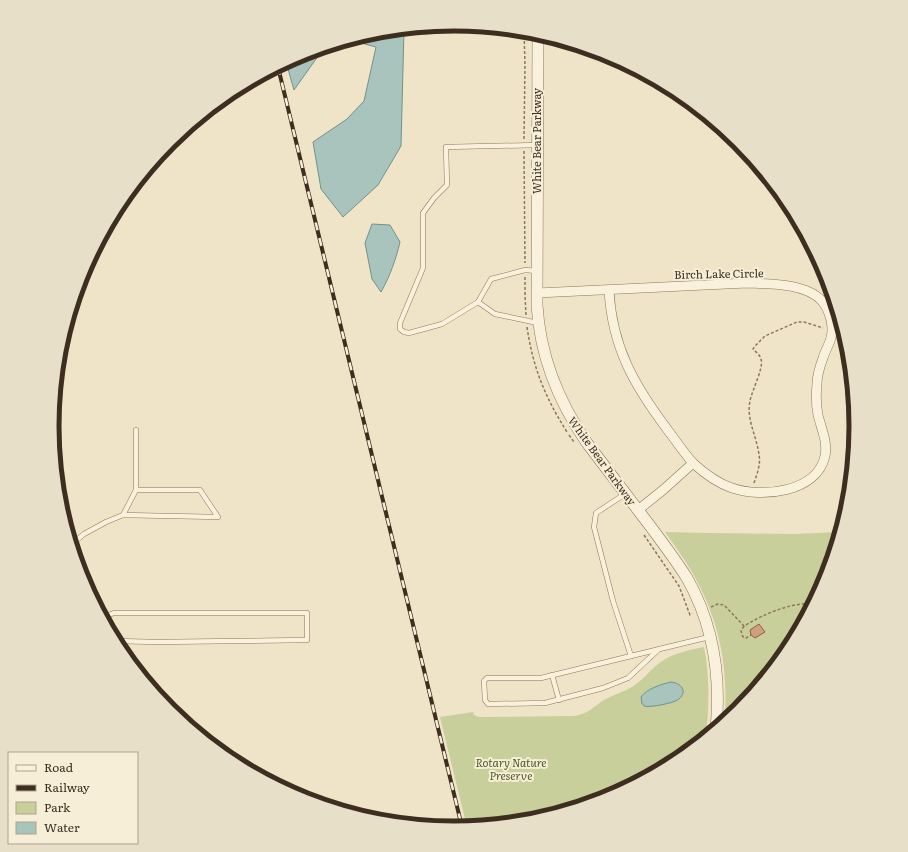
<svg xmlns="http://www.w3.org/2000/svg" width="908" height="852" font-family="Literata,serif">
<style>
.green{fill:#c9cf9b;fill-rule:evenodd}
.water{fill:#a9c4bc;stroke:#6f938a}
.building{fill:#cf9f7d;stroke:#8d5f41}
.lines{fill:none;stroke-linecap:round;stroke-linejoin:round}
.service-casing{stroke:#8d765c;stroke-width:5.5}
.minor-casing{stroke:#8d765c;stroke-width:10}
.tertiary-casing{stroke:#8d765c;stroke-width:12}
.path{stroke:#8d765c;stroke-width:1.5;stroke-dasharray:3 2;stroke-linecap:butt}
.service{stroke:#faf1dc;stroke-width:4.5}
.minor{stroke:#faf1dc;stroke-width:9}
.tertiary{stroke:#faf1dc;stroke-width:11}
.rail-casing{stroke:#3d2e20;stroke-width:4}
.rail{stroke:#f7eed8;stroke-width:2.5;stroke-dasharray:8;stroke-linecap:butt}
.labels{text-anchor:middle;stroke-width:4;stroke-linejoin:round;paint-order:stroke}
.street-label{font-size:11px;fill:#3d2e20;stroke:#f7eed8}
.park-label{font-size:11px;font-style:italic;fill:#4d5a26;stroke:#f7eed8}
.rim{fill:none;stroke:#3d2e20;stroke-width:5}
</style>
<rect width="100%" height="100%" fill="#f0e4c8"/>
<g class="green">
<path d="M665,532L710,533L794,534L840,532L825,580L788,650L738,710L725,721C728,665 720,621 692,572C684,558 674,545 665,532Z"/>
<path d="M704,647C710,677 709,706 706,737L677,760L608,797L532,820L467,827L440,717L473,712L474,715L479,717L574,716C588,714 593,707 604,700C613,695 623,692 632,687C642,681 649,671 658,664C670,654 688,650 704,647ZM665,683L683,690L682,696L667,703L647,706C643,706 641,703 641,699L644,693Z"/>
</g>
<g class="water">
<path d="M404,29L401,146L378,185L343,217L321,189L313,142L347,119L364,101L376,47L361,43L321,52L294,90L286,62L300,55L376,32Z"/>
<path d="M372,224L390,225L400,242C396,259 390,276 381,292L372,279L365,243Z"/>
<path d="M671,682C681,683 688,691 679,699C675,703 649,708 644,706C643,705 643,704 642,704L641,697C646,689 662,684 671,682Z"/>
</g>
<path class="building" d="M759,624L765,632L755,638L751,635L750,630Z"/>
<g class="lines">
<g class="service-casing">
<g id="service">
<path d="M537,145L446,147L447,185L434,198L423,213V268L400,323V329L404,332L409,333L442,324L478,302L495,314L538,323"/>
<path d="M478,302L491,279L525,270L537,271"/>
<path d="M625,494L596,513L594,527L613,601L631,656L709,637"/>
<path d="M123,515L136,490"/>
<path d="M72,544L84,534L106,522L123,515L218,517L200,490H136V430"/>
<path d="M103,617L114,613H307V640L157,642L115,641"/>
<path d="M631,656L541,678H487L484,681L485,700L488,704L545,703L603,688L628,678L659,649"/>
<path d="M552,675L559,700"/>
</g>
</g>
<g class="minor-casing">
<g id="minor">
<path d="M609,290C612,347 634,385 667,429C676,441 684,453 693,463L663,490L638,510"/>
<path d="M537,293L747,283C769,284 806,283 822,301C830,311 834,326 831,338C829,345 825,351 823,358C820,366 817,375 817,384C816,394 816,405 818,415C821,428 828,442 825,456C817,493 761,498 732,488C717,483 705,474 693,463"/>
</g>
</g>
<g class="tertiary-casing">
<path id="tertiary" d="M538,33L537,305C540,357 558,401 587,443C605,467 623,490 641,514C657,535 673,556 687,578C713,624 721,677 716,729"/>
</g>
<g class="path">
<path d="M524,139L525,64L524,31"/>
<path d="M524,151L525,263"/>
<path d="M525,277V296L526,315"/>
<path d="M527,327C533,368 545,397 567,432"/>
<path d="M840,334L844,335"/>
<path d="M569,435L574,442"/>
<path d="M754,483C757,474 761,464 759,455C757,437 746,419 750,401C752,390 764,368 761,359C760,355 756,352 753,349L756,345L765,336L797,322H804L823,328"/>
<path d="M644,535L679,586L690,615L692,614"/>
<path d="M711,607L718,604L724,605L744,626C762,615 791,602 812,604"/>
<path d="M744,626L741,631L743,637L746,638L751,635"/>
</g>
<use href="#service" class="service"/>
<use href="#minor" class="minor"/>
<use href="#tertiary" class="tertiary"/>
<g class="rail-casing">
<path id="rail" d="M278,67L462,827"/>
</g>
<use href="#rail" class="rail"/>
</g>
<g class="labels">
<g class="street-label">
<text transform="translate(537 141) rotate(-90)" y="4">White Bear Parkway</text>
<text transform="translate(719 274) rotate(-1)" y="4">Birch Lake Circle</text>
<text transform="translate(602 461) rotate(54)" y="4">White Bear Parkway</text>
</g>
<g class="park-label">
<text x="511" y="767">Rotary Nature<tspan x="511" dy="13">Preserve</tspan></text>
</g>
</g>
<path d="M0 0H908V852H0ZM59 426a395 395 0 1 1 790 0a395 395 0 1 1-790 0Z" fill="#e8dfc9" fill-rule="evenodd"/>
<path class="rim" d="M59 426a395 395 0 1 1 790 0a395 395 0 1 1-790 0Z"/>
<rect x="8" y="752" width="130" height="92" fill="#f7eed8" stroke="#ada18e"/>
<rect x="16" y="765" width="20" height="6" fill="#faf1dc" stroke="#ada18e"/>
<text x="44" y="772" font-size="12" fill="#3d2e20">Road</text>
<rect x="16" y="785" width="20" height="6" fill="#3d2e20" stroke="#ada18e"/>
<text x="44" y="792" font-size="12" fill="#3d2e20">Railway</text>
<rect x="16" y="802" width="20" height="12" fill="#c9cf9b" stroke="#ada18e"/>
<text x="44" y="812" font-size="12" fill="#3d2e20">Park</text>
<rect x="16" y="822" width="20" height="12" fill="#a9c4bc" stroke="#ada18e"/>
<text x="44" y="832" font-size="12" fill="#3d2e20">Water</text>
</svg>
